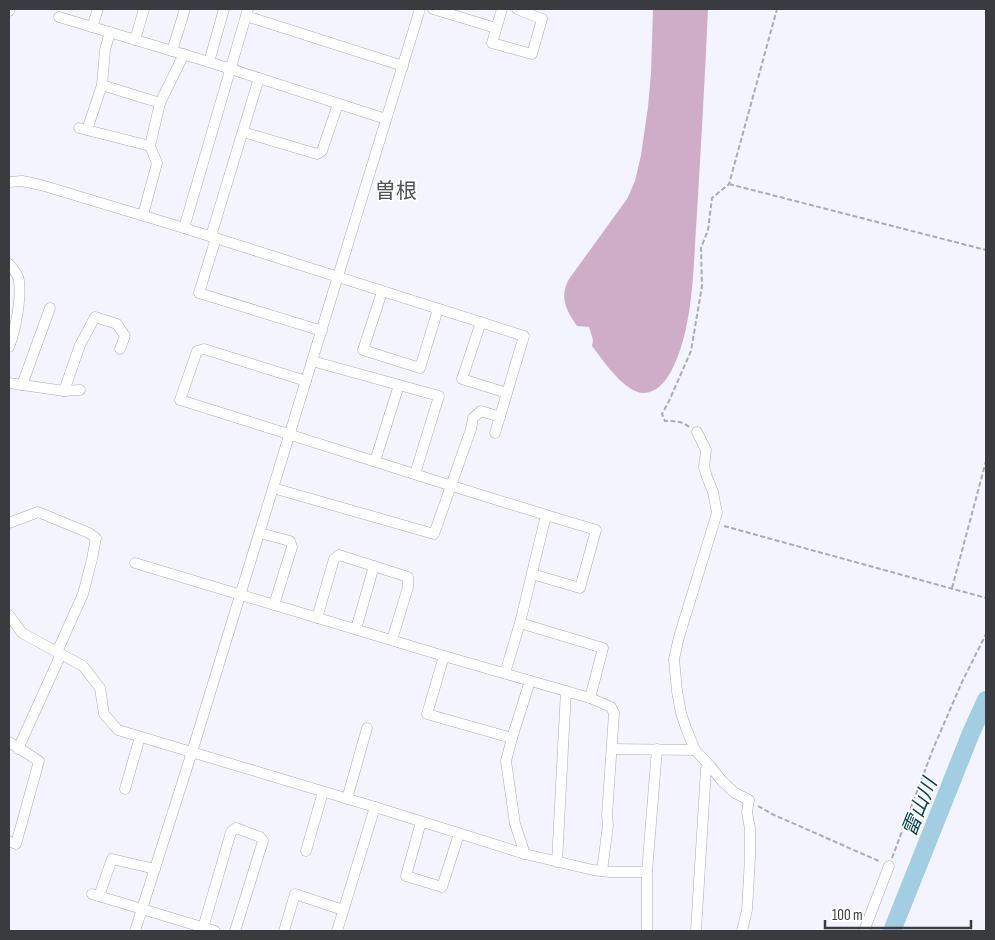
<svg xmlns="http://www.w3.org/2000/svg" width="995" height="940" font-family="'Sofia Sans Condensed','Noto Sans JP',sans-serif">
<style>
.forest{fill:#cfacc7}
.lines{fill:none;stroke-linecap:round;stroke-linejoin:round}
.river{stroke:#a1cee2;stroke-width:18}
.minor-casing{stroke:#aaabb5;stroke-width:11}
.path{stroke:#aaabb3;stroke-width:2;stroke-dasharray:5 2.5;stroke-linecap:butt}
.minor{stroke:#fff;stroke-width:10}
.labels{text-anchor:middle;stroke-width:4;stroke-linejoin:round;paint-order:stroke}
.water-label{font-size:20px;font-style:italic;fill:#024358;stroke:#fff}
.quarter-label{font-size:21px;fill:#51525b;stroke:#fff}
</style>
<rect width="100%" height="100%" fill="#f3f4ff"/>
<path class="forest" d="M653,9H708C705,77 701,145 697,213C694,253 694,298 684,337C679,355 668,391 645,393C626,394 605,363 595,350L592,346L593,340L589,327L577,326C566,310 559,297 569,279L627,199L635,181L641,155L648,107L651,73Z"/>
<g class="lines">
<path class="river" d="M892,931L971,733L986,700"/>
<g class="minor-casing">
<g id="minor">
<path d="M433,9L496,28"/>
<path d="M502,9L492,43L532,54L542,19L517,9"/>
<path d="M9,11L10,9"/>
<path d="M246,16L403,66"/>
<path d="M59,17L209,62L386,119"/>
<path d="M92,27L98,9"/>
<path d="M135,40L144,9"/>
<path d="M172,51L185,9"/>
<path d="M209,62L224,9"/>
<path d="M102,85L160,103"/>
<path d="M79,128L150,146"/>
<path d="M87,130L102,85L105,50L110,32"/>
<path d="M243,132L317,154L322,151L338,104"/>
<path d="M9,182L22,181L41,185L184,228L524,336L495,433"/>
<path d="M143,215L157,163L150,146L160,103L184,54"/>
<path d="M184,228L248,9"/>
<path d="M211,236L259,78"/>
<path d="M216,238L199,293L322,331"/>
<path d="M9,264C12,268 16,272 18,277C23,293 15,332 9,347"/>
<path d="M382,292L363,350L420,368L438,309"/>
<path d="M481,322L462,379L507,393"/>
<path d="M312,361L439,396L415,474"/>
<path d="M306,381L204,349L197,351L180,400C303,438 424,478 546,515"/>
<path d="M9,383L64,391L80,390"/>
<path d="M22,385L50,308"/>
<path d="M64,391L80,345L95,317L117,324L125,336L120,349"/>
<path d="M697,432L706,450L704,467L707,477L713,492L717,513L679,637L674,659L677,691L681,713L686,728L695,750L710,766L722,781L735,793L749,800L747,812L750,829V858L747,910L742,931"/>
<path d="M375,461L399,385"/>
<path d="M273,488L434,534L471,429L473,418L481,411L500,417"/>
<path d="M9,523L38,512L89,533L96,538L92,559L83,594L57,652"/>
<path d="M260,533L290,541L292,547L274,605"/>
<path d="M135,563L444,656L590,698L611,707L614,713L607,816L608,825L602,871"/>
<path d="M9,615L22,633L83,666L100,688L104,714L118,730L375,807L525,854L593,870L610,872H647"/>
<path d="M317,618L334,559L339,555L408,577V587L392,640"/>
<path d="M520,623L546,515L596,530L580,588L532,574"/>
<path d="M356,629L374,566"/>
<path d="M444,656L427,714L512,738L506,761L515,824L525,854"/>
<path d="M505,673L520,623L603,648L590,698"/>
<path d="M512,738L530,681"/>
<path d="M9,742L39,761L16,844L9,841"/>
<path d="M18,749L61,654"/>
<path d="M612,749L695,750"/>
<path d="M125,789L140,737"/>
<path d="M347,799L367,728"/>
<path d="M421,822L406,876L442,887L459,834"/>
<path d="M306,851L323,792"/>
<path d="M557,862L566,691"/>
<path d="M92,894L215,931"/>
<path d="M99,896L112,859L155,869"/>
<path d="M203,928L231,832L236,828L260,837L263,841L235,931"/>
<path d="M135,931L192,752L420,9"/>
<path d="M284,931L295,894L343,910"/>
<path d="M337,931L375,807"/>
<path d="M647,931V872L657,749"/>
<path d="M696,931L706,769L710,766"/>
<path d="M864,931L889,866"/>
</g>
</g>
<g class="path">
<path d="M729,184L986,250"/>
<path d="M689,427C682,421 674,421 665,421L662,414L669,401L691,351L702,286L701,248L708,230L712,198L729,184L777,9"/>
<path d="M724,526L986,598"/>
<path d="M952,588L986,461"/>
<path d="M758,806L772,814L881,862"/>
<path d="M892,858L933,749L962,682L986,634"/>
</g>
<use href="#minor" class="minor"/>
</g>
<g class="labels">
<g class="water-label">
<text transform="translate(919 807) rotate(-68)" y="7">雷山川</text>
</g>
<g class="quarter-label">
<text x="396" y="198">曽根</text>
</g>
</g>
<rect width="995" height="940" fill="none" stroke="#3a3b3f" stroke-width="20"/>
<path d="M825 920v8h146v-8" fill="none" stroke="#3a3b3f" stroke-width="2.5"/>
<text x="832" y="920" font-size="15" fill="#3a3b3f" stroke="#ffffff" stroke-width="4" paint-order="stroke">100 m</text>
</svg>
